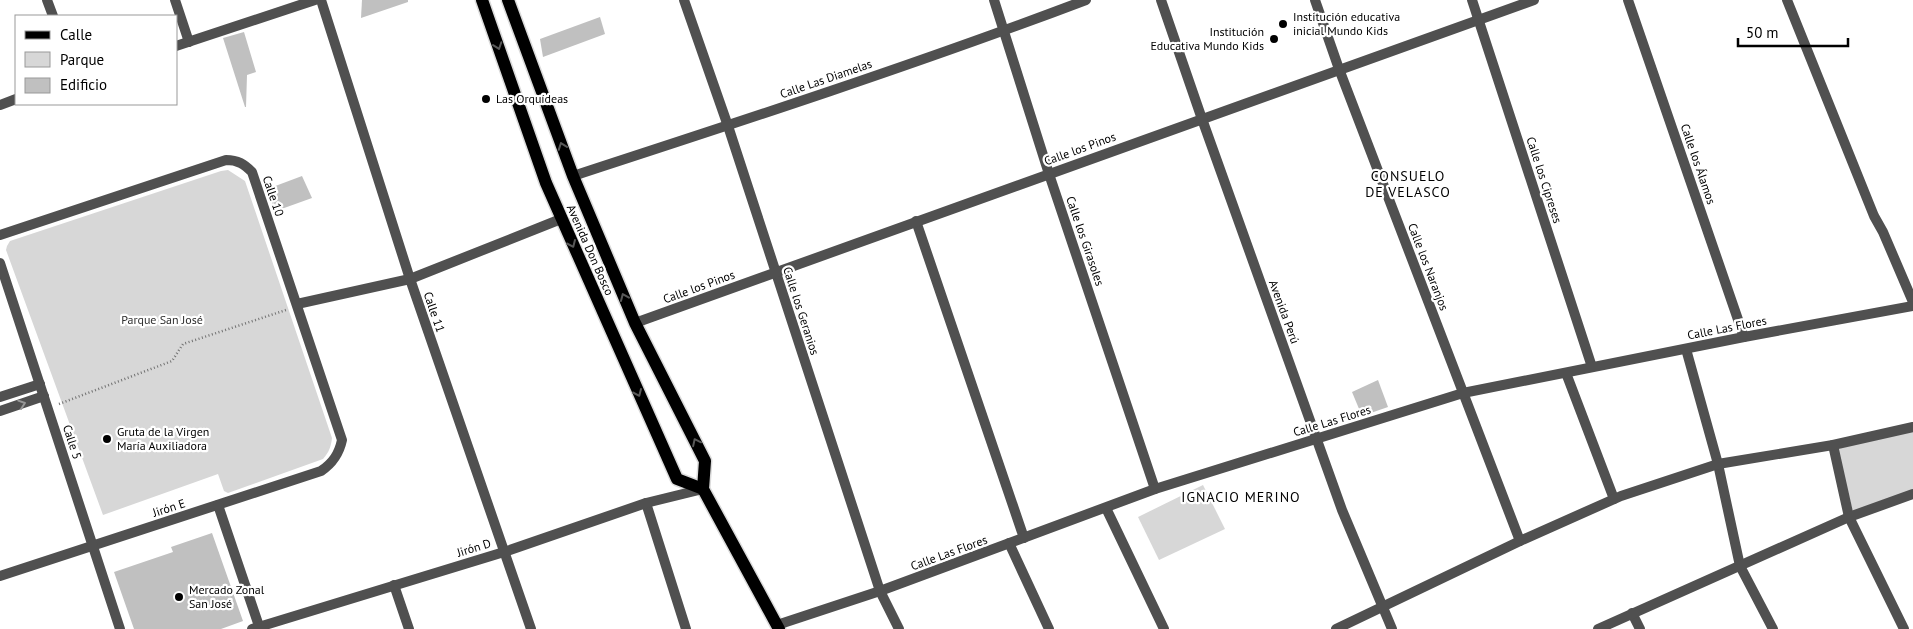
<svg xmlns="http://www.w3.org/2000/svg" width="1913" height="629" font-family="'PT Sans',sans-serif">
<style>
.green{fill:#d7d7d7}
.building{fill:#c0c0c0}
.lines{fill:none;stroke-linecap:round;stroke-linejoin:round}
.primary-casing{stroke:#dbdbdb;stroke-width:15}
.path{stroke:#727272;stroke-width:2.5;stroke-dasharray:1 2.5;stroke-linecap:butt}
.minor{stroke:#505050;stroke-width:10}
.tertiary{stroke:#505050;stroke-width:10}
.primary{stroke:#000;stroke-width:12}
.oneway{stroke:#595959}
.oneway2{stroke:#969696}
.poi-dot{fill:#000;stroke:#fff;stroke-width:2}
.labels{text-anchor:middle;stroke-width:4.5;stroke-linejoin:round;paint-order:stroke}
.poi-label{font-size:12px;fill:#000;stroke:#fff;text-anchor:start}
.street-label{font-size:12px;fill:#000;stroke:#fff}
.park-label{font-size:12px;fill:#2e2e2e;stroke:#fff}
.neighbourhood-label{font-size:14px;letter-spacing:1px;fill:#000;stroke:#fff}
</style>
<rect width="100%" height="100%" fill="#fff"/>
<g class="green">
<path d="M228,170L245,181L332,438C331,447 329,452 323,459L228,493L224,491L218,474L103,515L6,250L7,246L10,241L221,171Z"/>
<path d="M1913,430V491L1853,512L1837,449Z"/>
<path d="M1203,485L1225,529L1159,560L1138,517Z"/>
</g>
<g class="building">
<path d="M362,0H408V2L361,18Z"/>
<path d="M600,17L605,34L543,57L540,39Z"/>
<path d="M244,32L256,72L247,75L246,107H245L223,38Z"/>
<path d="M302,176L312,198L273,212L270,188Z"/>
<path d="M1378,380L1388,407L1362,416L1352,392Z"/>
<path d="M212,533L243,621L221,629H134L114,572L173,552L171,547Z"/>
</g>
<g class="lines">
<g class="primary-casing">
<g id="primary">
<path d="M482,0L546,183L677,479L703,489"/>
<path d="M508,0L573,176L635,323L705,461L703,489L779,629"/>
</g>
</g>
<path class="path" d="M59,404L172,361L183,344L286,310"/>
<g class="minor">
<path d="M47,0L53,16"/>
<path d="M175,0L189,42"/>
<path d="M321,0L410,279L531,629"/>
<path d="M684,0L728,126L880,591L899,629"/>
<path d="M994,0L1049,174L1155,489"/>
<path d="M1315,0L1339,69L1520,541"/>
<path d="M1472,0L1592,367"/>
<path d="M1628,0L1744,337"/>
<path d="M1787,0L1874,216L1883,232L1913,302"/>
<path d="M176,46L315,0"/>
<path d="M0,105L16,99"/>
<path d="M573,176C745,120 917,64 1086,0"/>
<path d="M916,221L1024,538"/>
<path d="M0,235L226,160C238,160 244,164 252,172L342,440C339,454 333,463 321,471L0,576"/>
<path d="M0,263L120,629"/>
<path d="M297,304L410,279L561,219"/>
<path d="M635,323L1534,0"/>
<path d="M1686,349L1718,464L1740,566L1773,629"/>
<path d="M1566,373L1614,499"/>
<path d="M1833,445L1849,517L1904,629"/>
<path d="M646,503L686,629"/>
<path d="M218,505L260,629"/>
<path d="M1106,508L1164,629"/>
<path d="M1009,543L1049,629"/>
<path d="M394,585L409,629"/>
<path d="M1632,613L1640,629"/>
<path d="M777,625L880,591L1155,489L1463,393L1744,337L1913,306"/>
<path d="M252,629L504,552L646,503L703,489"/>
<path d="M1336,629L1520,541L1621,496L1718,464L1833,445L1913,427"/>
<path d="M1598,629L1849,517L1913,494"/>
</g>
<g class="tertiary">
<path d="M1161,0L1202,119L1342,510L1392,629"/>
<path d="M0,397L40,384"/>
<path d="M0,411L44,396"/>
</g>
<use href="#primary" class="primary"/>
</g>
<defs><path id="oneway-chevron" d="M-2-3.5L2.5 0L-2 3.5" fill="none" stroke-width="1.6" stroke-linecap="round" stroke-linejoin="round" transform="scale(1.25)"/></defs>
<g class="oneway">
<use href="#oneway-chevron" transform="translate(498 46) rotate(71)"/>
<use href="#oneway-chevron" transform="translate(562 146) rotate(-110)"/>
<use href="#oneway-chevron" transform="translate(572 244) rotate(66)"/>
<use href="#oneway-chevron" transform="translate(624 297) rotate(-113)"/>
<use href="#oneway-chevron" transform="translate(638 393) rotate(66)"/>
<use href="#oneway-chevron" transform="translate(696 442) rotate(-116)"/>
</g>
<use class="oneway2" href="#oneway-chevron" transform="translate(22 404) rotate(-19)"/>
<g class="poi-dot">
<circle cx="1283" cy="24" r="5"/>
<circle cx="1274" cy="39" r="5"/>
<circle cx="486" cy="99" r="5"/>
<circle cx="107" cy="439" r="5"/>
<circle cx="179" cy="597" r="5"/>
</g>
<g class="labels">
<g class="poi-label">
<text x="1293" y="21">Institución educativa<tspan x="1293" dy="14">inicial Mundo Kids</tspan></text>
<text x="1264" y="36" text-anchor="end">Institución<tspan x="1264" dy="14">Educativa Mundo Kids</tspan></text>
<text x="496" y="103">Las Orquídeas</text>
<text x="117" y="436">Gruta de la Virgen<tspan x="117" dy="14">María Auxiliadora</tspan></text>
<text x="189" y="594">Mercado Zonal<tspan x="189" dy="14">San José</tspan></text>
</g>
<g class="street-label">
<text transform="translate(826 79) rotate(-19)" y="4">Calle Las Diamelas</text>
<text transform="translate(1080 149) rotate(-20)" y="4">Calle los Pinos</text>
<text transform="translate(1698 164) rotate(71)" y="4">Calle los Álamos</text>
<text transform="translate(1544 180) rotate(72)" y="4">Calle los Cipreses</text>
<text transform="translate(273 196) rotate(71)" y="4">Calle 10</text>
<text transform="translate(1085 241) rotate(71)" y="4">Calle los Girasoles</text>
<text transform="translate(590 250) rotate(66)" y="4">Avenida Don Bosco</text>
<text transform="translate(1428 267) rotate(69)" y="4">Calle los Naranjos</text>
<text transform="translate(699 287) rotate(-20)" y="4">Calle los Pinos</text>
<text transform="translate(801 311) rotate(72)" y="4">Calle los Geranios</text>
<text transform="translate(434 312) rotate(71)" y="4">Calle 11</text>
<text transform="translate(1284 312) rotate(70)" y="4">Avenida Perú</text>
<text transform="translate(1727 328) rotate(-11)" y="4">Calle Las Flores</text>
<text transform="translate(1332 421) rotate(-17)" y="4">Calle Las Flores</text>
<text transform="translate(72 442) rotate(72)" y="4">Calle 5</text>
<text transform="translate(169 508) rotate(-18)" y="4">Jirón E</text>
<text transform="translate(474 548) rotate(-17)" y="4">Jirón D</text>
<text transform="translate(949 553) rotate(-20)" y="4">Calle Las Flores</text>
</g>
<g class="park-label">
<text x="162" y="324">Parque San José</text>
</g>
<g class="neighbourhood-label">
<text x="1408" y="181">CONSUELO<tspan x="1408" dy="16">DE VELASCO</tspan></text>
<text x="1241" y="502">IGNACIO MERINO</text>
</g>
</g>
<rect x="15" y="15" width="162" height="90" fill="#ffffff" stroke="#999999"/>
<rect x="25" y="31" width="25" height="8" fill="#000000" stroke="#999999"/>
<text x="60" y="40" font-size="15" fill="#000000">Calle</text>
<rect x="25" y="52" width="25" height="15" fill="#d7d7d7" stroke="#999999"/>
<text x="60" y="65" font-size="15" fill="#000000">Parque</text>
<rect x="25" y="78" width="25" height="15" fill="#c0c0c0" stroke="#999999"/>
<text x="60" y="90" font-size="15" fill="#000000">Edificio</text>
<path d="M1738 38v8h110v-8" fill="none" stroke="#000000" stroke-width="2.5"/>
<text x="1746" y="38" font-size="15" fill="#000000" stroke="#ffffff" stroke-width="4" paint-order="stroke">50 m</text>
</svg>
